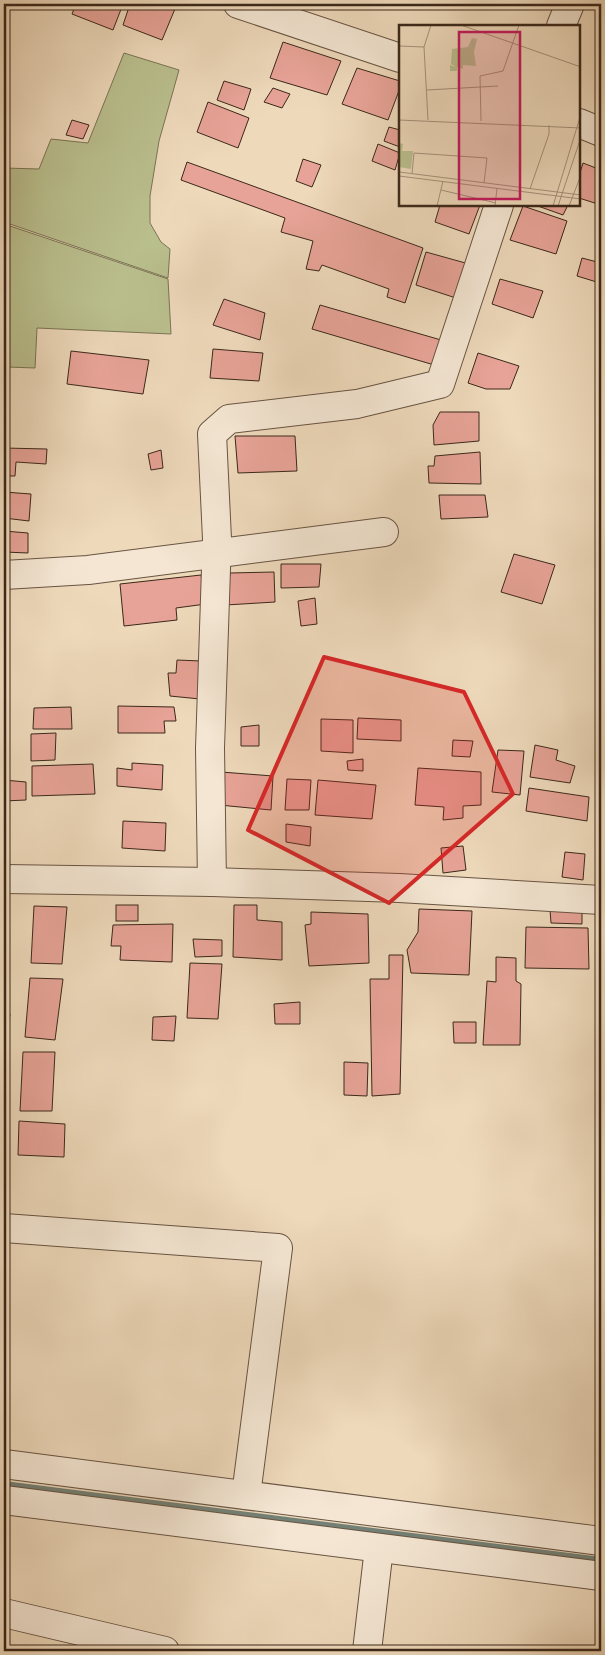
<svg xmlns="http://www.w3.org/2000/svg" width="605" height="1655" font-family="'IM FELL DW Pica',serif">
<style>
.green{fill:#babf8e;stroke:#7a7454}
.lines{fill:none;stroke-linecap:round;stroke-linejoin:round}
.stream{stroke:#738075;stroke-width:8}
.building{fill:#e7a397;stroke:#3b281a}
.minor-casing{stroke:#685442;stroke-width:30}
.minor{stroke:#f4e6d3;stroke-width:28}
.marked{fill:#d62828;fill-opacity:0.2;stroke:#d62828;stroke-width:4;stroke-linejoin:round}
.inset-road{fill:none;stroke:#a6927b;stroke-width:1}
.view{fill:#c2185b;fill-opacity:0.15;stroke:#c2185b;stroke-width:2.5}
.inset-edge{fill:none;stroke:#3b281a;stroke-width:2.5}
</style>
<rect width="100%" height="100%" fill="#eed9bb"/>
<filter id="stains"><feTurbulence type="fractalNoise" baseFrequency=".004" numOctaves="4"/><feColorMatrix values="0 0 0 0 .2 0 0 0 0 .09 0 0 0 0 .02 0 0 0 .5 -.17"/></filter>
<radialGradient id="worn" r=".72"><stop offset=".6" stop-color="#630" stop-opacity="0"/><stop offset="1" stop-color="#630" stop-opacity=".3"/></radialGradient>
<g class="green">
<path d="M124,53L179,70L159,141L150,196V223L161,242L170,249L168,278L4,222V168L39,169L51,139L88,143Z"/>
<path d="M4,224L168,279L171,334L37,328L35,368L7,367L4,357Z"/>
</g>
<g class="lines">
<path class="stream" d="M4,1485L601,1561"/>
</g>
<g class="building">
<path d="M76,4H123L113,30L72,14Z"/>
<path d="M130,4H177L162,40L123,25Z"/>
<path d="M283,42L341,61L327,95L270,78Z"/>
<path d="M357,68L400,81V88L388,120L342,104Z"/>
<path d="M224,81L251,89L244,110L217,100Z"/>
<path d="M273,88L290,94L282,108L264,102Z"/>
<path d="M208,102L249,118L238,148L197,132Z"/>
<path d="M72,120L89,125L83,139L66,135Z"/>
<path d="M389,127L400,130V147L384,141Z"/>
<path d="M378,144L400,153L395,170L372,161Z"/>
<path d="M303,159L321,165L312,187L296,181Z"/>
<path d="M187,162L423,248L405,303L387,297L389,289L322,265L319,271L306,269L313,241L281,232L285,218L181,180Z"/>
<path d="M583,163L601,170V205L579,198V176Z"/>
<path d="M440,205H480L469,234L435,222Z"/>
<path d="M535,205H568L563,215Z"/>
<path d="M523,206L567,221L556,254L510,240Z"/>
<path d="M426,252L469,264L459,299L416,285Z"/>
<path d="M582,258L601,263V279L600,283L577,276Z"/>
<path d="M500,279L543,291L533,318L492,304Z"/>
<path d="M224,299L265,313L260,340L213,325Z"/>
<path d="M320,305L448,342L441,367L312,329Z"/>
<path d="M213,349L263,353L259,381L210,378Z"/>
<path d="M71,351L149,360L143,394L67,384Z"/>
<path d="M478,353L519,366L510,389H486L468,383Z"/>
<path d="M440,412H479V441L434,445L433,425Z"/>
<path d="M235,436H295L297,471L238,473Z"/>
<path d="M4,448L47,449L46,464L16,462L15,476H4Z"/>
<path d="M161,450L163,468L151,470L148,454Z"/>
<path d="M480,452L481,484L429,483L428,466H434L435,456Z"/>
<path d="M4,492L31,494L29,521L4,518Z"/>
<path d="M439,495H485L488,517L441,519Z"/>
<path d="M4,531L28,533V553L4,552Z"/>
<path d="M514,554L555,565L542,604L501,592Z"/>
<path d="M281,564H321L319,587L281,588Z"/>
<path d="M274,572L275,602L226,605L230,573Z"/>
<path d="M201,575L206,604L176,608L177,620L124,626L120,584Z"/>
<path d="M315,598L317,624L301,626L298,601Z"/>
<path d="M4,638H5V662L4,661Z"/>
<path d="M177,660L201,661L200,699L170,696L168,673H176Z"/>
<path d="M118,706L174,707L176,721H164L165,733H118Z"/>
<path d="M71,707L72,729H33L34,708Z"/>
<path d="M358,718L401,720V741L357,739Z"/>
<path d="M321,719L353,720V753L321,751Z"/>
<path d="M259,725V746H241V727Z"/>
<path d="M56,733L55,760L31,761V734Z"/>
<path d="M453,740L473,741L470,757L452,756Z"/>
<path d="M535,745L558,750L556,760L575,766L570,783L530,777Z"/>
<path d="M498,750L524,751L520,795L492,792Z"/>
<path d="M363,759V771L348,770L347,761Z"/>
<path d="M132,763L163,765L162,790L117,786V768L132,770Z"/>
<path d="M93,764L95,794L32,796V766Z"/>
<path d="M418,768L481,772V805L463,806V818L443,820L444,807L415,805Z"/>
<path d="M221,772L273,776L271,810L219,805Z"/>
<path d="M287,779L311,780L309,810H285Z"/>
<path d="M4,780L26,782V800L4,801Z"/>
<path d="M318,780L376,785L372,819L315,815Z"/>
<path d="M529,788L589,797L587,821L526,811Z"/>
<path d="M123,821L166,823L165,851L122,848Z"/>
<path d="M286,824L311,827L310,846L286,842Z"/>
<path d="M463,846L466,870L443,873L441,848Z"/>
<path d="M565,852L585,854L583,880L562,877Z"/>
<rect x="116" y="905" width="22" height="16"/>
<path d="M234,905H257V920L282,922V960L233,957Z"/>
<path d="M34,906L67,907L62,964L31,963Z"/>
<path d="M419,909L472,911L469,975L411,973L407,950L418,932Z"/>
<path d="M550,910H582V924L551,923Z"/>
<path d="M311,912L368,914L369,963L309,966L305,925L311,924Z"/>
<path d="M173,924L172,962L120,960L121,946H111L113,925Z"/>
<path d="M526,927L588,928L589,969L525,968Z"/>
<path d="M193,939L222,940V956L195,957Z"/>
<path d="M389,955H403L400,1094L372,1096L370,979H389Z"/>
<path d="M496,957L516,958V981L521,984L520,1045H483L487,981L496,982Z"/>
<path d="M190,963L222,964L218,1019L187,1018Z"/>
<path d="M30,978L63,979L55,1040L25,1037Z"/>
<path d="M300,1002V1024H275L274,1004Z"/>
<path d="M4,1014H10L4,1057Z"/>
<path d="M176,1016L174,1041L152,1040L153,1017Z"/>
<path d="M453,1022H476V1043H454Z"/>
<path d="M23,1052H55L52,1111H20Z"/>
<path d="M344,1062L368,1063L367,1096L344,1095Z"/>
<path d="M19,1121L65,1124L64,1157L18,1155Z"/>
</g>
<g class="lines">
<g class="minor-casing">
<g id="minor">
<path d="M238,4L400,58"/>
<path d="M561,26L570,4"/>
<path d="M579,123L601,132"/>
<path d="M4,575L88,570L384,532"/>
<path d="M4,879L212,882L399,888L601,900"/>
<path d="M212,882L210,748L217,539L212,434L229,419L357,404L440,384L499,205"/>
<path d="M4,1228L278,1248L246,1495"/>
<path d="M4,1464L601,1541"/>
<path d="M4,1500L601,1576"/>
<path d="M4,1613L165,1651"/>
<path d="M367,1651L379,1548"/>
</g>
</g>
<use href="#minor" class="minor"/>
</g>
<path class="marked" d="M324,657L464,692L513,794L389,903L248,830Z"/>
<g transform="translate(399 25)">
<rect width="181" height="181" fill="#eed9bb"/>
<path d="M73,13L78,14L75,27L77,41L64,40V44L58,42V46H51V40L57,42L52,39L53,24L69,22ZM0,118L4,119L3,126H14L12,144L0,142Z" fill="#babf8e"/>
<path class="inset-road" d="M62,0L182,42M0,21L25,22M28,65L99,61M0,95L182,103M29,95L25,22L32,0M82,96L81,51L104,46L120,0M0,147L182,170M13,149L15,128L88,133L85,158M0,151L182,174M131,164L150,109V100M42,165L97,178M38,181L44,156M96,181L98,163M154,181L182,89M159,181L182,112M170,181L182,150"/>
<path class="view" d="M60,7H121V174H60Z"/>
<rect width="181" height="181" class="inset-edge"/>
</g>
<rect width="605" height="1655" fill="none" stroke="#eed9bb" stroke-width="20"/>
<rect x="5" y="5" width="595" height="1645" fill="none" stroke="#3b281a" stroke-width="2.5"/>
<rect x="10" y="10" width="585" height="1635" fill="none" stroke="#3b281a"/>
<rect width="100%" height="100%" filter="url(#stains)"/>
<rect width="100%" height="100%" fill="url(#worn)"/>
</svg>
